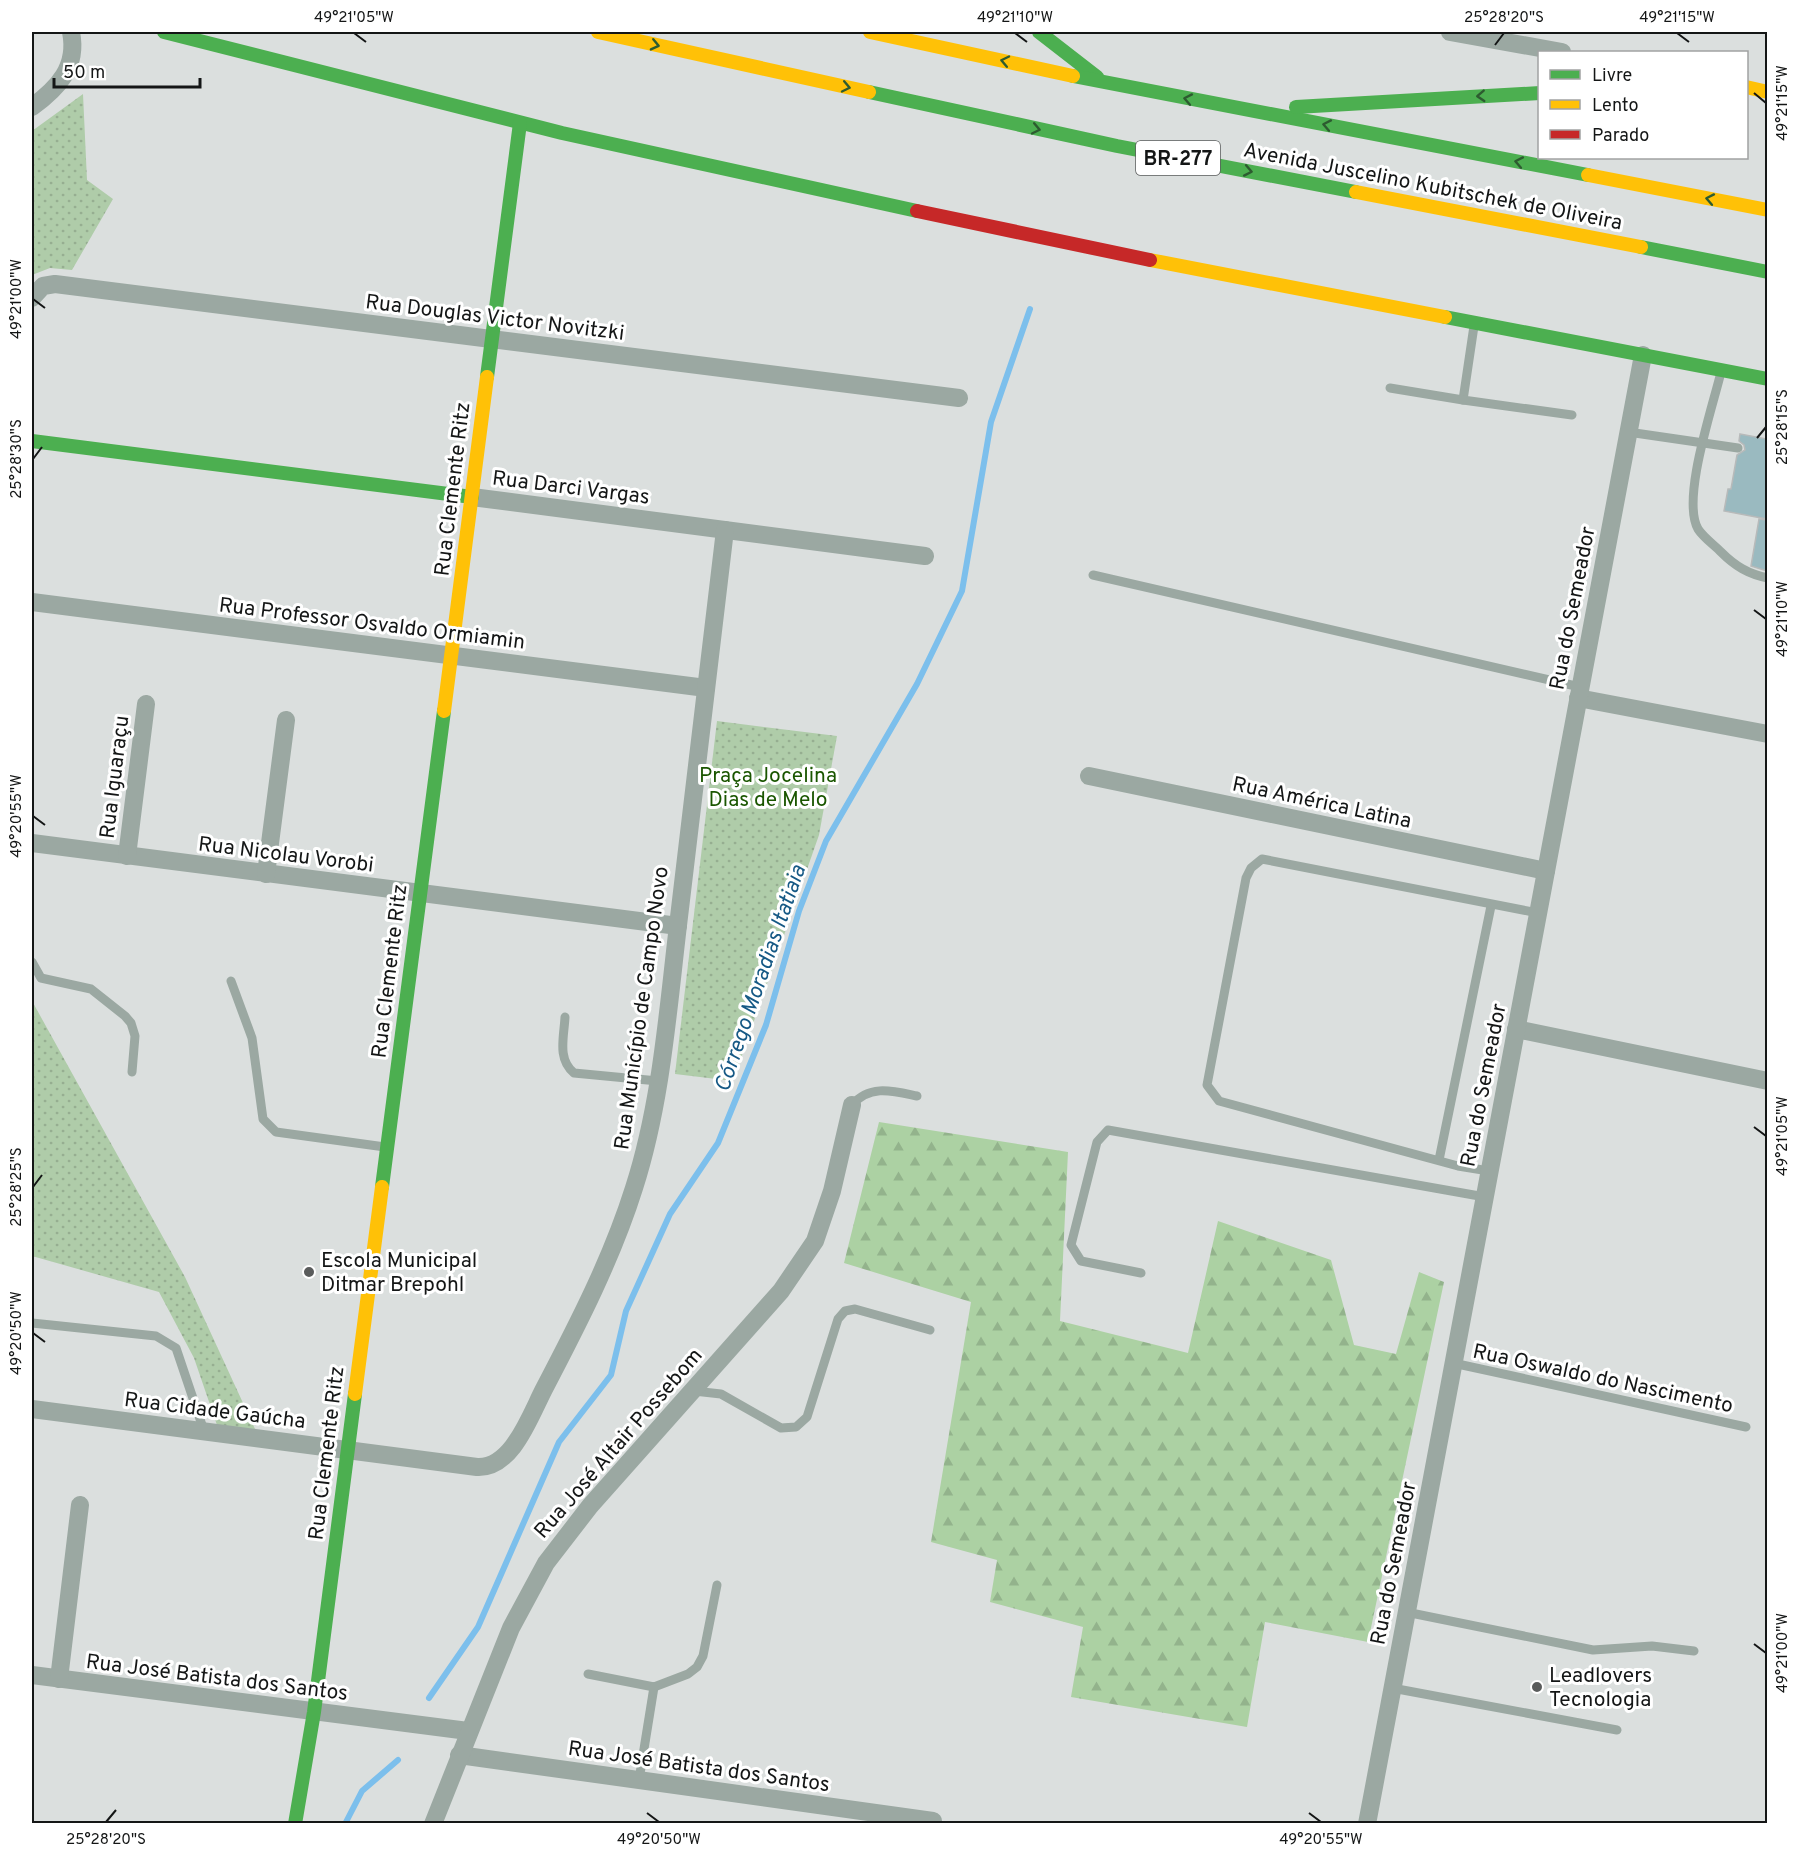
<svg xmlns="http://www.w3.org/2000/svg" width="1799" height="1855" font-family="Overpass,sans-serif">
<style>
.grass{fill:url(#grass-dots)}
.forest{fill:url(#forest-firs)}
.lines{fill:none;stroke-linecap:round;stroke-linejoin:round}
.stream{stroke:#7cbfec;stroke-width:6}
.building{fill:#9abac0;stroke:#b7baba;stroke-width:1.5}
.lane{stroke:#9ba8a2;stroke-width:9}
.street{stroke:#9ba8a2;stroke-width:18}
.fast{stroke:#4caf50;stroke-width:14}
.slow{stroke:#ffc107;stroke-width:14}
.jam{stroke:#c62828;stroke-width:14}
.oneway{stroke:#2d5b30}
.ticks{fill:none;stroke:#141616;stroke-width:2}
.poi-dot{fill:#5a5c5c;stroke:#fff;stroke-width:2}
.labels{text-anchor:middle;stroke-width:6;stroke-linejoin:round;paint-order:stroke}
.shield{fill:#fff;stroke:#5a5c5c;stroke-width:1.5}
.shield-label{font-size:20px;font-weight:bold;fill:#141616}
.street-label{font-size:21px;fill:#141616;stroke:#fff}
.park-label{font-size:21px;fill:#1a5600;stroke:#fff}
.poi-label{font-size:21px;fill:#141616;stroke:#fff;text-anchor:start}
.water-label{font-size:22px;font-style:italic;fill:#165985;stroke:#fff}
.neatline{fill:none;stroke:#141616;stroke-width:2}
.ticks-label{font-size:15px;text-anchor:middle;fill:#141616}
</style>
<defs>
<pattern id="grass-dots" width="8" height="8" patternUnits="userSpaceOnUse" patternTransform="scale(1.5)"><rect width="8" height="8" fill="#afcca9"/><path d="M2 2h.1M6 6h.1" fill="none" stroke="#96ae91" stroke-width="1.8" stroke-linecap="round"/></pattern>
<pattern id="forest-firs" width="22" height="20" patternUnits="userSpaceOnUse" patternTransform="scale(1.5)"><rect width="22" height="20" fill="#acd1a3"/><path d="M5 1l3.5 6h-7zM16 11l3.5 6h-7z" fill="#93b38c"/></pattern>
</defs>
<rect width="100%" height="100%" fill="#dbdfde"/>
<g class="grass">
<path d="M83,94L87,180L113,199L72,270L50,268L32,275V131Z"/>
<path d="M717,721L837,736L819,835L733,1081L675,1074Z"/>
<path d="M32,1001L185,1277L255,1429L218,1428L194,1358L159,1292L32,1256Z"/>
</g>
<path class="forest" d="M879,1122L1068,1152L1060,1321L1188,1353L1218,1221L1331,1260L1354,1345L1396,1354L1419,1272L1444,1282L1368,1642L1265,1622L1247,1727L1071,1697L1083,1627L990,1602L997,1560L931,1542L971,1302L844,1263Z"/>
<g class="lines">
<g class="stream">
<path d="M429,1698L478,1627L559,1442L611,1375L626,1311L670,1214L718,1143L766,1025L799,911L826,841L917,684L962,591L991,422L1030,309"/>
<path d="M345,1824L362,1791L398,1760"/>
</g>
</g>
<g class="building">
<path d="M1740,434L1767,439V519L1724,511L1728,489H1731L1737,455L1745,450L1744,445L1739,441Z"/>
<path d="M1759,519L1767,520V571L1751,566Z"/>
</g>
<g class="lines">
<g class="lane">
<path d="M1474,326L1463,400L1572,415"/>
<path d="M1721,372C1713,406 1681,499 1698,529C1703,537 1714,545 1721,552C1735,566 1748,574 1768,578"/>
<path d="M1390,388L1463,400"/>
<path d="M1628,432L1738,448"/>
<path d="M1093,575L1580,687"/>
<path d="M32,962L41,978L91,989L125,1016L131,1023L135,1036L132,1072"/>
<path d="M231,981L252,1038L263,1119L276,1132L385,1147"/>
<path d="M565,1017C564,1037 557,1059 574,1073L658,1081"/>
<path d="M852,1105C870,1084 893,1091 917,1096"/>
<path d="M1439,1160L1491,906"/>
<path d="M1489,1171L1458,1166L1219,1101L1207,1085L1246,878L1251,868L1262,859L1538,913"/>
<path d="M1141,1273L1081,1261L1071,1245L1097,1142L1108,1130L1485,1197"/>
<path d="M32,1323L156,1336L176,1348L204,1431"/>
<path d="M1453,1363L1746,1427"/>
<path d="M694,1391L721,1394L781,1428L796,1427L807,1417L838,1319L845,1311L855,1309L930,1330"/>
<path d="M1406,1612L1593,1650L1652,1646L1694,1651"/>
<path d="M588,1674L654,1687L688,1674L697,1667L703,1656L717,1585"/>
<path d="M1392,1688L1617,1730"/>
<path d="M639,1780L654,1687"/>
</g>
<g class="street">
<path d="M1450,32L1562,52"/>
<path d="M32,107C58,88 78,67 71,32"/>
<path d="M32,298L43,286L55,284L959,398"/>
<path d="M472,497L925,556"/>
<path d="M32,602L706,688"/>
<path d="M1578,698L1768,734"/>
<path d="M1089,776L1546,871"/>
<path d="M32,843L678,926"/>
<path d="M127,856L146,704"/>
<path d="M266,874L286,720"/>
<path d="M1516,1029L1768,1081"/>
<path d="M32,1409L477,1467C512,1469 530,1416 544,1389C578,1324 612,1258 634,1188C662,1101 668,1007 679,917C694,788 710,659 725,530"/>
<path d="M32,1675L468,1731"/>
<path d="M59,1679L80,1505"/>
<path d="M459,1755L933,1821"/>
<path d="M433,1824L511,1628L546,1563L590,1506L781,1291L815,1241L832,1191L852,1105"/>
<path d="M1367,1824L1643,355"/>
</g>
<g class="fast">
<path d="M164,32L562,133L917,211"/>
<path d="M1039,32L1097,77"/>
<path d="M1073,76L1588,175"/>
<path d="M869,92L1117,146L1356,192"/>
<path d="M1296,107L1540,93"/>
<path d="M1641,247L1768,272"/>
<path d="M1445,317L1768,379"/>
<path d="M487,377L520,123"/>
<path d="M32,441L472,497"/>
<path d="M382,1187L444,711"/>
<path d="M295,1824L314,1712L355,1394"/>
</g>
<g class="slow">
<path d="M598,32L869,92"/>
<path d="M870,32L1073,76"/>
<path d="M1746,87L1768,92"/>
<path d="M1588,175L1768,210"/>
<path d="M1356,192L1641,247"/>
<path d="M1150,260L1445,317"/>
<path d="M444,711L487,377"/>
<path d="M355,1394L382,1187"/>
</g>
<path class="jam" d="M917,211L1150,260"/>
</g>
<defs><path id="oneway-chevron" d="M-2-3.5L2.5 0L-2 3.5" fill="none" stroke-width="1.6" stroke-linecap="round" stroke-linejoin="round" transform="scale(1.5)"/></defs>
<g class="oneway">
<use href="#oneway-chevron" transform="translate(655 45) rotate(13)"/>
<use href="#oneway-chevron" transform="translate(1005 61) rotate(-168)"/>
<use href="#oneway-chevron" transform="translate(846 87) rotate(12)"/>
<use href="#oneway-chevron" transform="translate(1481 96) rotate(177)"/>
<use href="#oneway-chevron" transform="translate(1188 99) rotate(-169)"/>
<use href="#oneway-chevron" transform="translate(1327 125) rotate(-169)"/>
<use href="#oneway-chevron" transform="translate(1036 129) rotate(12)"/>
<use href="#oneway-chevron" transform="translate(1519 162) rotate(-169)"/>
<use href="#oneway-chevron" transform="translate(1248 171) rotate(11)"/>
<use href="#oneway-chevron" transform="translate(1710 199) rotate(-169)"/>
</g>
<path class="ticks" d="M354,33L366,42M1015,33L1027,42M1677,33L1689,42M1495,45L1504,33M1754,93L1766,103M33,299L45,308M1757,438L1766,427M33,459L42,447M1754,610L1766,619M33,816L45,825M1754,1127L1766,1136M33,1187L42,1175M33,1333L45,1342M1754,1644L1766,1653M647,1813L659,1822M1309,1813L1321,1822M106,1822L116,1810"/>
<g class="poi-dot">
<circle cx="309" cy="1272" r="6"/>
<circle cx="1537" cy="1687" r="6"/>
</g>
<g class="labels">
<rect class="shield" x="1136" y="141" width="84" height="34" rx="4.5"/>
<g class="shield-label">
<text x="1178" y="165">BR-277</text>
</g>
<g class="street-label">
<text transform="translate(1433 186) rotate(11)" y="7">Avenida Juscelino Kubitschek de Oliveira</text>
<text transform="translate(495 317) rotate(7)" y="7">Rua Douglas Victor Novitzki</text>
<text transform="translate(571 487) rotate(7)" y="7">Rua Darci Vargas</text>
<text transform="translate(452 489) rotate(-83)" y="7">Rua Clemente Ritz</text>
<text transform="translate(1572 608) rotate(-79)" y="7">Rua do Semeador</text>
<text transform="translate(372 623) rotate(7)" y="7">Rua Professor Osvaldo Ormiamin</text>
<text transform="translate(114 777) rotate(-83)" y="7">Rua Iguaraçu</text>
<text transform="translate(1322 802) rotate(12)" y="7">Rua América Latina</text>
<text transform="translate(286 854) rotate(7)" y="7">Rua Nicolau Vorobi</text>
<text transform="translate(389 971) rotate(-83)" y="7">Rua Clemente Ritz</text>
<text transform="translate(641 1008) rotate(-82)" y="7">Rua Município de Campo Novo</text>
<text transform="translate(1483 1085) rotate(-79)" y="7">Rua do Semeador</text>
<text transform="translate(1603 1378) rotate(12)" y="7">Rua Oswaldo do Nascimento</text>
<text transform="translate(215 1410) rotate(7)" y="7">Rua Cidade Gaúcha</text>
<text transform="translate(618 1443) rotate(-49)" y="7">Rua José Altair Possebom</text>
<text transform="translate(326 1453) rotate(-83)" y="7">Rua Clemente Ritz</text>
<text transform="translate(1393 1563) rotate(-79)" y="7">Rua do Semeador</text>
<text transform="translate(217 1677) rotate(7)" y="7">Rua José Batista dos Santos</text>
<text transform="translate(699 1766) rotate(8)" y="7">Rua José Batista dos Santos</text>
</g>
<g class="park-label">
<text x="768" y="782">Praça Jocelina<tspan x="768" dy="24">Dias de Melo</tspan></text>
</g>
<g class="poi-label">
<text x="321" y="1267">Escola Municipal<tspan x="321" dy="24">Ditmar Brepohl</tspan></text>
<text x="1549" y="1682">Leadlovers<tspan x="1549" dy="24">Tecnologia</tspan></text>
</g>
<g class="water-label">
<text transform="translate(759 978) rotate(-71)" y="8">Córrego Moradias Itatiaia</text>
</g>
</g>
<rect width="1799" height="1855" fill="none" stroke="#ffffff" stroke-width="66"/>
<rect x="1538" y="51" width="210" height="108" fill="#ffffff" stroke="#a1a2a2" stroke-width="1.5"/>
<rect x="1550" y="70" width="30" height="9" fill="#4caf50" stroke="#a1a2a2" stroke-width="1.5"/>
<text x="1592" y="81" font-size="18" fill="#141616">Livre</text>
<rect x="1550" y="100" width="30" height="9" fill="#ffc107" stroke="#a1a2a2" stroke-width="1.5"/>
<text x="1592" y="111" font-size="18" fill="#141616">Lento</text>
<rect x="1550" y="130" width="30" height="9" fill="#c62828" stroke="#a1a2a2" stroke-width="1.5"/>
<text x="1592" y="141" font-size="18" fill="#141616">Parado</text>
<path d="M54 78v9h146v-9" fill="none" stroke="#141616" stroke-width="3"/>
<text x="63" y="78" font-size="18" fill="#141616" stroke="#ffffff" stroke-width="4.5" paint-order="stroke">50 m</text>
<rect x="33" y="33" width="1733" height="1789" class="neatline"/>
<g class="ticks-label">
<text x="354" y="22">49°21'05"W</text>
<text x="1015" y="22">49°21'10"W</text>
<text x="1504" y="22">25°28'20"S</text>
<text x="1677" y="22">49°21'15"W</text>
<text transform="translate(1782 103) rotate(-90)" y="5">49°21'15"W</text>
<text transform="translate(16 299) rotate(-90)" y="5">49°21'00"W</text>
<text transform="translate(1782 427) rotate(-90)" y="5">25°28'15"S</text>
<text transform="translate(16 459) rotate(-90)" y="5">25°28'30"S</text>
<text transform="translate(1782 619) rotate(-90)" y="5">49°21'10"W</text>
<text transform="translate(16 816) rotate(-90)" y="5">49°20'55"W</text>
<text transform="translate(1782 1136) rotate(-90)" y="5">49°21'05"W</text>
<text transform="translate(16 1187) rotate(-90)" y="5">25°28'25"S</text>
<text transform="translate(16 1333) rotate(-90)" y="5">49°20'50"W</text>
<text transform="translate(1782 1653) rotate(-90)" y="5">49°21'00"W</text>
<text x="106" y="1844">25°28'20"S</text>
<text x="659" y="1844">49°20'50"W</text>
<text x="1321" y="1844">49°20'55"W</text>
</g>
</svg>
